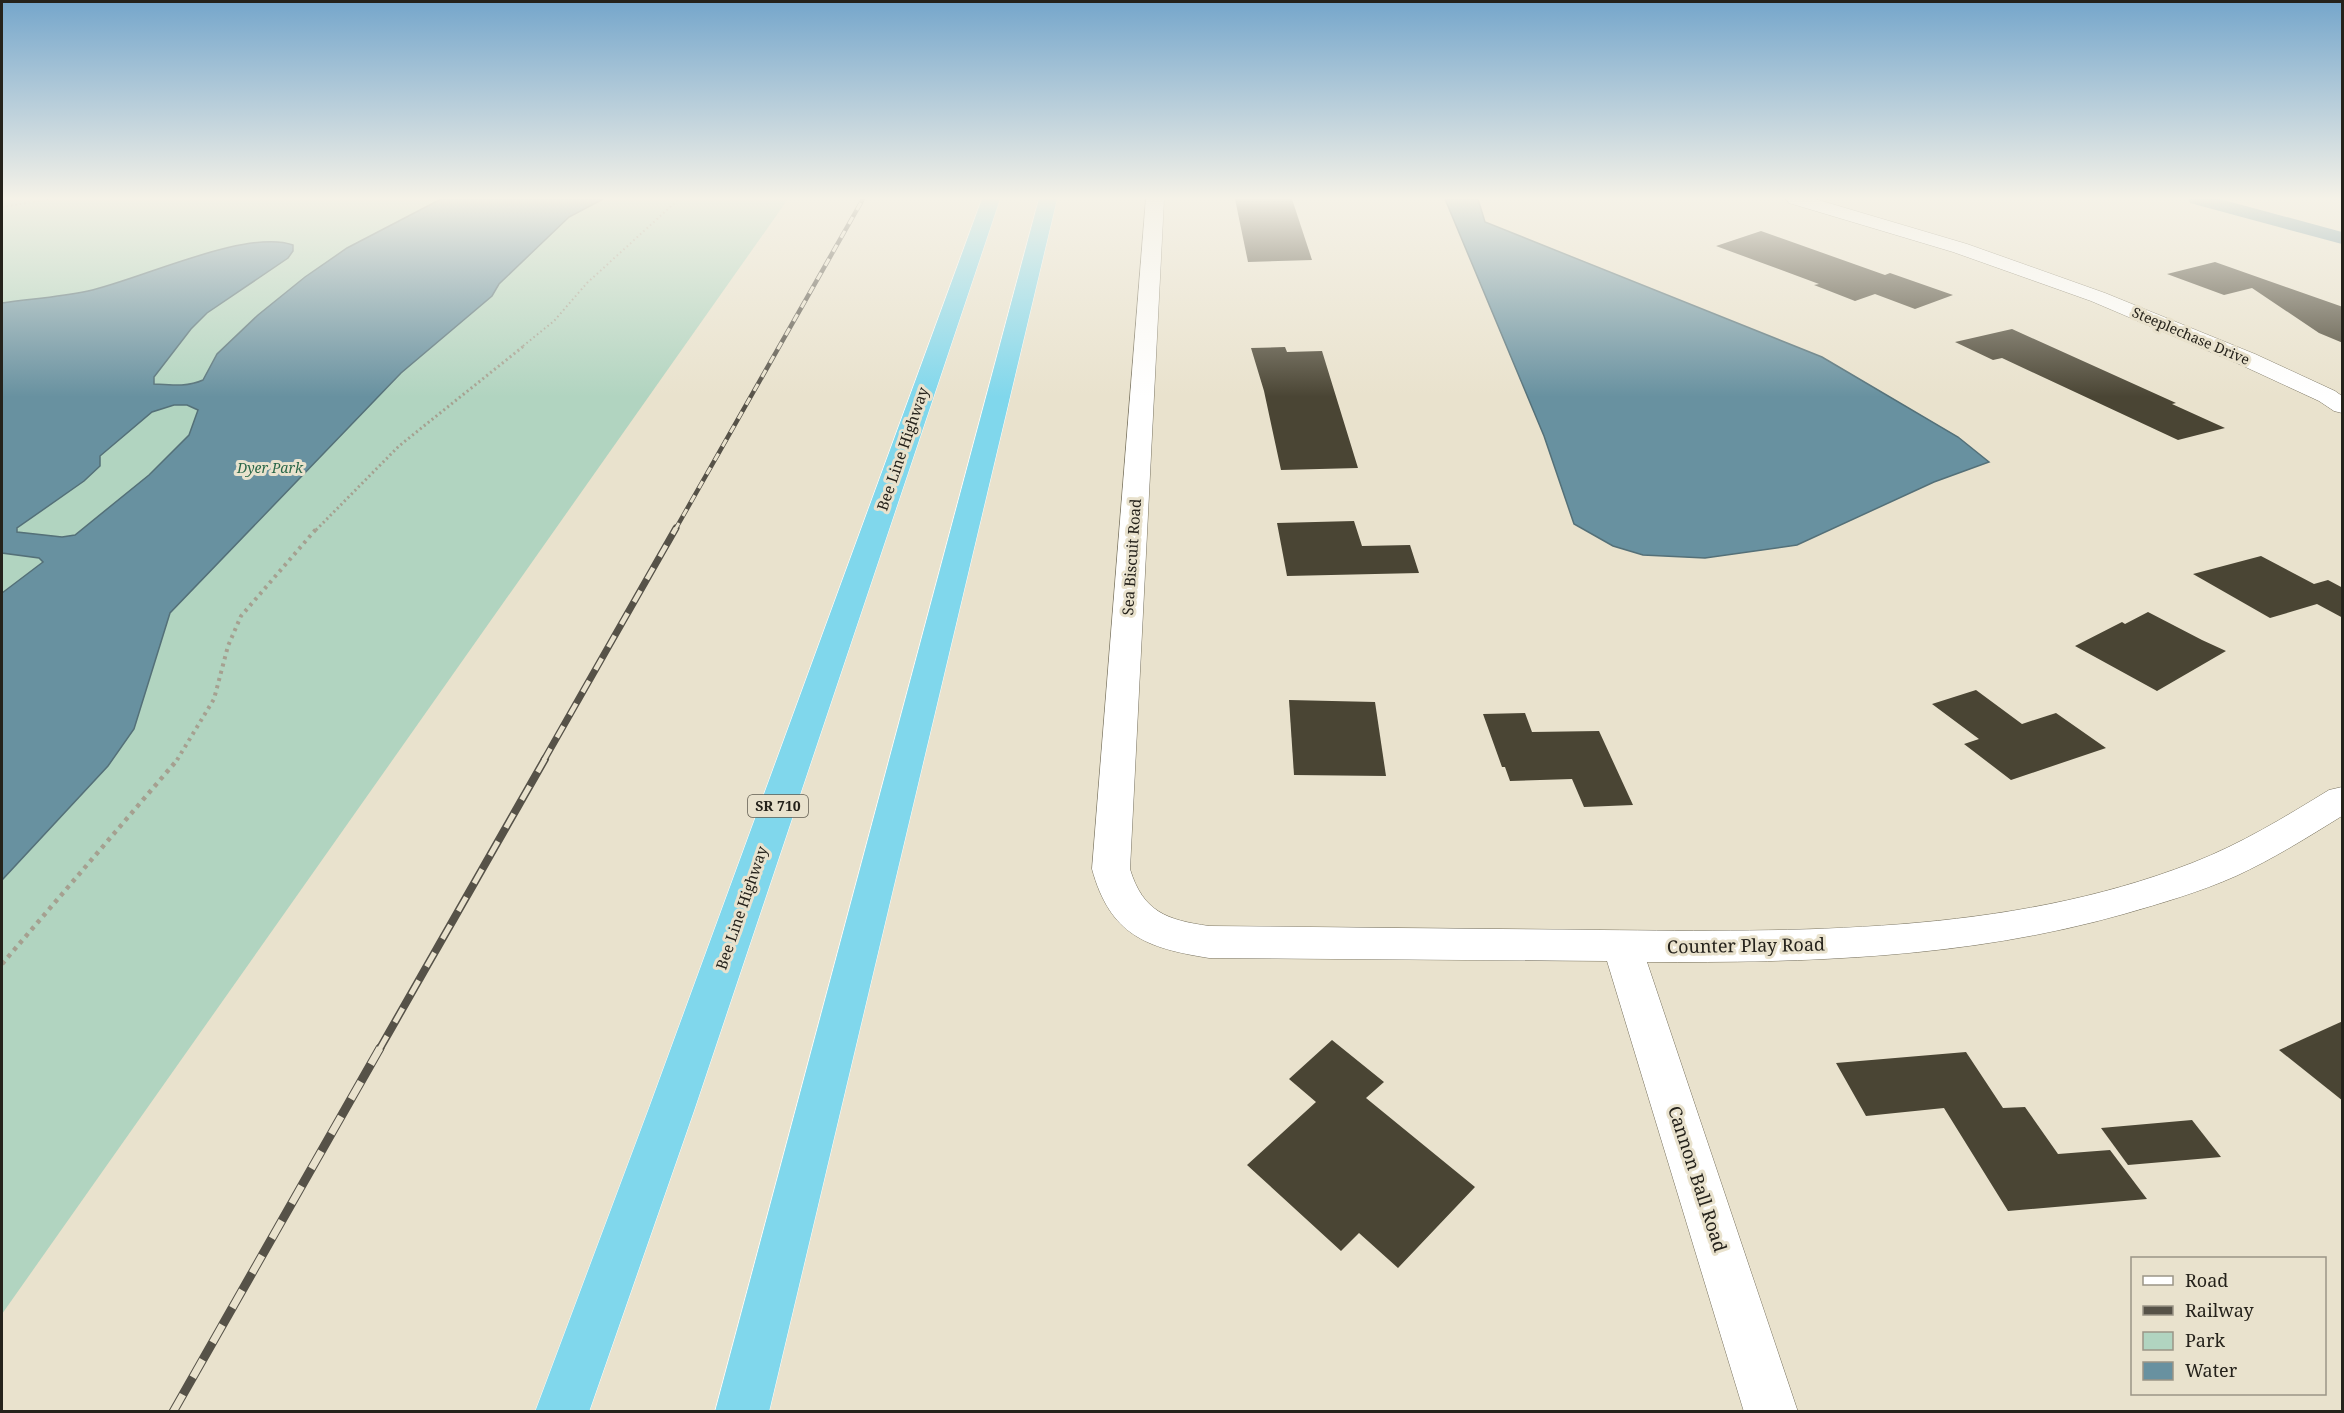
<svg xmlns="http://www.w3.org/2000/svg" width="2344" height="1413" font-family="'Noto Serif',serif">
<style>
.green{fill:#b1d4c0}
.water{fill:#6891a0;stroke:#547078;stroke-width:1.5;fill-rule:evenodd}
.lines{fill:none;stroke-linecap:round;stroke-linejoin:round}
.canal{fill:#6891a0;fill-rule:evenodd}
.building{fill:#4a4534}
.minor-casing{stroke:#77715e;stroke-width:1}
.tertiary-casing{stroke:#77715e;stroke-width:1}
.trunk-casing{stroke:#fff;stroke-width:1}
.path-far3{stroke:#a5a090;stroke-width:2;stroke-dasharray:1.5 3;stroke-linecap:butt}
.path-far2{stroke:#a5a090;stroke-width:3;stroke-dasharray:2 3;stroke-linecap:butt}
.path-far1{stroke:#a5a090;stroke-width:4;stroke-dasharray:3 4.5;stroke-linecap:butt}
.path{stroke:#a5a090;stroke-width:4.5;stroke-dasharray:4 5;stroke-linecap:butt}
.minor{fill:#fff;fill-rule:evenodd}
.tertiary{fill:#fff;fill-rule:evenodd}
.trunk{fill:#80d7ec;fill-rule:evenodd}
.rail-far3-casing{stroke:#565248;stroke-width:4.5}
.rail-far2-casing{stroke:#565248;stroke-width:7}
.rail-far1-casing{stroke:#565248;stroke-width:8}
.rail-casing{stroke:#565248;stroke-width:9}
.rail-far3{stroke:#e9e2cd;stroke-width:3;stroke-dasharray:8;stroke-linecap:butt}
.rail-far2{stroke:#e9e2cd;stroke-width:4.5;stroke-dasharray:13;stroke-linecap:butt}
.rail-far1{stroke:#e9e2cd;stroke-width:5;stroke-dasharray:16;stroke-linecap:butt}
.rail{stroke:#e9e2cd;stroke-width:7;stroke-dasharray:20;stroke-linecap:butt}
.labels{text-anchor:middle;stroke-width:6;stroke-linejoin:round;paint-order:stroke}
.far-street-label{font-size:14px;fill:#25221b;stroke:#e9e2cd}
.far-park-label{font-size:14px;font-style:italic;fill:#296648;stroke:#e9e2cd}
.shield{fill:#e9e2cd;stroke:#605c50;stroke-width:1.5}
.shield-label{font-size:14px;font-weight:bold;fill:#25221b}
.street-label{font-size:15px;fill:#25221b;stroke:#e9e2cd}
.near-street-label{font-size:18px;fill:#25221b;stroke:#e9e2cd}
</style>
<rect width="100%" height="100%" fill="#e9e2cd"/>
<path class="green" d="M2,199H788L2,1314Z"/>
<g class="water">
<path d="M441,199H603L569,217L499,284L492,296L401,373L170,613L134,729L108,766L2,880V593L43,562L39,558L2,553V303C30,299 60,297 88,291C139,280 247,228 293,245V251L288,258L207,313L191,329L154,377V384C171,385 188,387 203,380L217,354L258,315L305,277L347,248ZM174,405H187L198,410L189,435L149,475L75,535L62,537L17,532V528L84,481L100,466V456L152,412Z"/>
<path d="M1445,199H1478L1485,222L1822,357L1958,437L1989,462L1934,482L1797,545L1705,558L1643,555L1613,546L1574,524L1544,436Z"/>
</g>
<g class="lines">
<path class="canal" d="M2188,199H2220L2342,232V244L2190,203Z"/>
</g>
<g class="building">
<path d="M1235,199H1292L1312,260L1248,262Z"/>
<path d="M1761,231L1885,275L1890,273L1953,295L1915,309L1875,294L1855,301L1814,285L1819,284L1716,246Z"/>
<path d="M2215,262L2343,307V343L2319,333L2252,288L2224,295L2167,274Z"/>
<path d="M2012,329L2176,403L2172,404L2225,428L2178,440L2002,358L1993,360L1955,342Z"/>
<path d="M1285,347L1287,352L1322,351L1358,468L1281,470L1264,391L1251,348Z"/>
<path d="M1354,521L1362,546L1410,545L1419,573L1287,576L1277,523Z"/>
<path d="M2261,556L2314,584L2328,580L2343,588V618L2317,604L2270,618L2193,574Z"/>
<path d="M2148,612L2202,640L2226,651L2157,691L2075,646L2122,622L2125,624Z"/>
<path d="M1976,690L2022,724L2056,713L2106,748L2011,780L1964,744L1979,739L1932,704Z"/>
<path d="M1289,700L1375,702L1386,776L1294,775Z"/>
<path d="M1525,713L1532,732L1599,731L1633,805L1584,807L1572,779L1510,781L1505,767H1502L1483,714Z"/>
<path d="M2343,1021V1101L2279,1050Z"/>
<path d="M1332,1040L1384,1082L1366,1098L1475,1187L1398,1268L1359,1233L1341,1251L1247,1165L1316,1102L1289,1079Z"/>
<path d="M1966,1052L2003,1108L2025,1107L2058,1154L2110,1150L2147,1199L2008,1211L1944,1108L1866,1116L1836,1063Z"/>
<path d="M2192,1120L2221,1157L2128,1165L2101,1128Z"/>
</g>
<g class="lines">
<g class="minor-casing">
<path id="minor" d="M1146,199H1164L1130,869C1143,912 1167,920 1209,926C1340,927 1470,929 1601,930C1796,932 2007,935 2192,863C2241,844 2285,817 2329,790L2342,787V816C2308,837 2273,859 2236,876C2200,892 2162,903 2124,914C1969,958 1808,963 1647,962L1798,1412H1744L1607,961L1209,958C1146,948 1110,935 1092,869Z"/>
</g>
<g class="tertiary-casing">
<path id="tertiary" d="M1786,199H1815L1967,244L2105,293L2255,354L2335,391L2342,396V413L2334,411L2319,401L2239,364L2091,301L1953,252L1789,203Z"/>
</g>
<g class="trunk-casing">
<g id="trunk">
<path d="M982,199H1000L695,1108L589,1412H535L649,1108Z"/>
<path d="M1039,199H1057L769,1412H715Z"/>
</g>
</g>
<g class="path-far3">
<path d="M2,207L50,199"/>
<path d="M523,346L554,321L587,283L679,199"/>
</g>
<path class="path-far2" d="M316,530L399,446L525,345"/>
<path class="path-far1" d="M177,760L214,699L228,646L241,616L317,528"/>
<path class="path" d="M2,964L178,759"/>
<use href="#minor" class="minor"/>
<use href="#tertiary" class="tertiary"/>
<use href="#trunk" class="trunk"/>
<g class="rail-far3-casing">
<path id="rail-far3" d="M675,530L863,199"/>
</g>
<g class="rail-far2-casing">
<path id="rail-far2" d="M544,760L676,528"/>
</g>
<g class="rail-far1-casing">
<path id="rail-far1" d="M379,1050L545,759"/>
</g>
<g class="rail-casing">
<path id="rail" d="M173,1412L380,1048"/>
</g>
<use href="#rail-far3" class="rail-far3"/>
<use href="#rail-far2" class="rail-far2"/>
<use href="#rail-far1" class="rail-far1"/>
<use href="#rail" class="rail"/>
</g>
<linearGradient id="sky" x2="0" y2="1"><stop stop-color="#75a6cb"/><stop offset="0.5" stop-color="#f5f2e8"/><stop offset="1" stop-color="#f5f2e8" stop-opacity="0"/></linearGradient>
<rect width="2344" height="397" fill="url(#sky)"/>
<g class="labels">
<g class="far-street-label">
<text transform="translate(2191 336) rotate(23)" y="5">Steeplechase Drive</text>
</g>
<g class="far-park-label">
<text x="270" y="473">Dyer Park</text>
</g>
<rect class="shield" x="748" y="795" width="60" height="22" rx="4.5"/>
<g class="shield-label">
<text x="778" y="811">SR 710</text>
</g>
<g class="street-label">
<text transform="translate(903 449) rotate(-71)" y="5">Bee Line Highway</text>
<text transform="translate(1132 557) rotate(-86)" y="5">Sea Biscuit Road</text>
<text transform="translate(742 908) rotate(-71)" y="5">Bee Line Highway</text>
</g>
<g class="near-street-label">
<text transform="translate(1746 946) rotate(-1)" y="6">Counter Play Road</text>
<text transform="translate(1697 1179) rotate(72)" y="6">Cannon Ball Road</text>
</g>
</g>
<rect width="2344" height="1413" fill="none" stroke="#25221b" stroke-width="6"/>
<rect x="2131" y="1257" width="195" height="138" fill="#e9e2cd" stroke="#9b9586" stroke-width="1.5"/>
<rect x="2143" y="1276" width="30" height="9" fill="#ffffff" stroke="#9b9586" stroke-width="1.5"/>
<text x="2185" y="1287" font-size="18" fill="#25221b">Road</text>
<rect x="2143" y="1306" width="30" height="9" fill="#565248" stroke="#9b9586" stroke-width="1.5"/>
<text x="2185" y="1317" font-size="18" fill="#25221b">Railway</text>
<rect x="2143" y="1332" width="30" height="18" fill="#b1d4c0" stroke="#9b9586" stroke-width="1.5"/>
<text x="2185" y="1347" font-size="18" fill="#25221b">Park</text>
<rect x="2143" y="1362" width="30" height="18" fill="#6891a0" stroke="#9b9586" stroke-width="1.5"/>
<text x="2185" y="1377" font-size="18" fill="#25221b">Water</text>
</svg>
